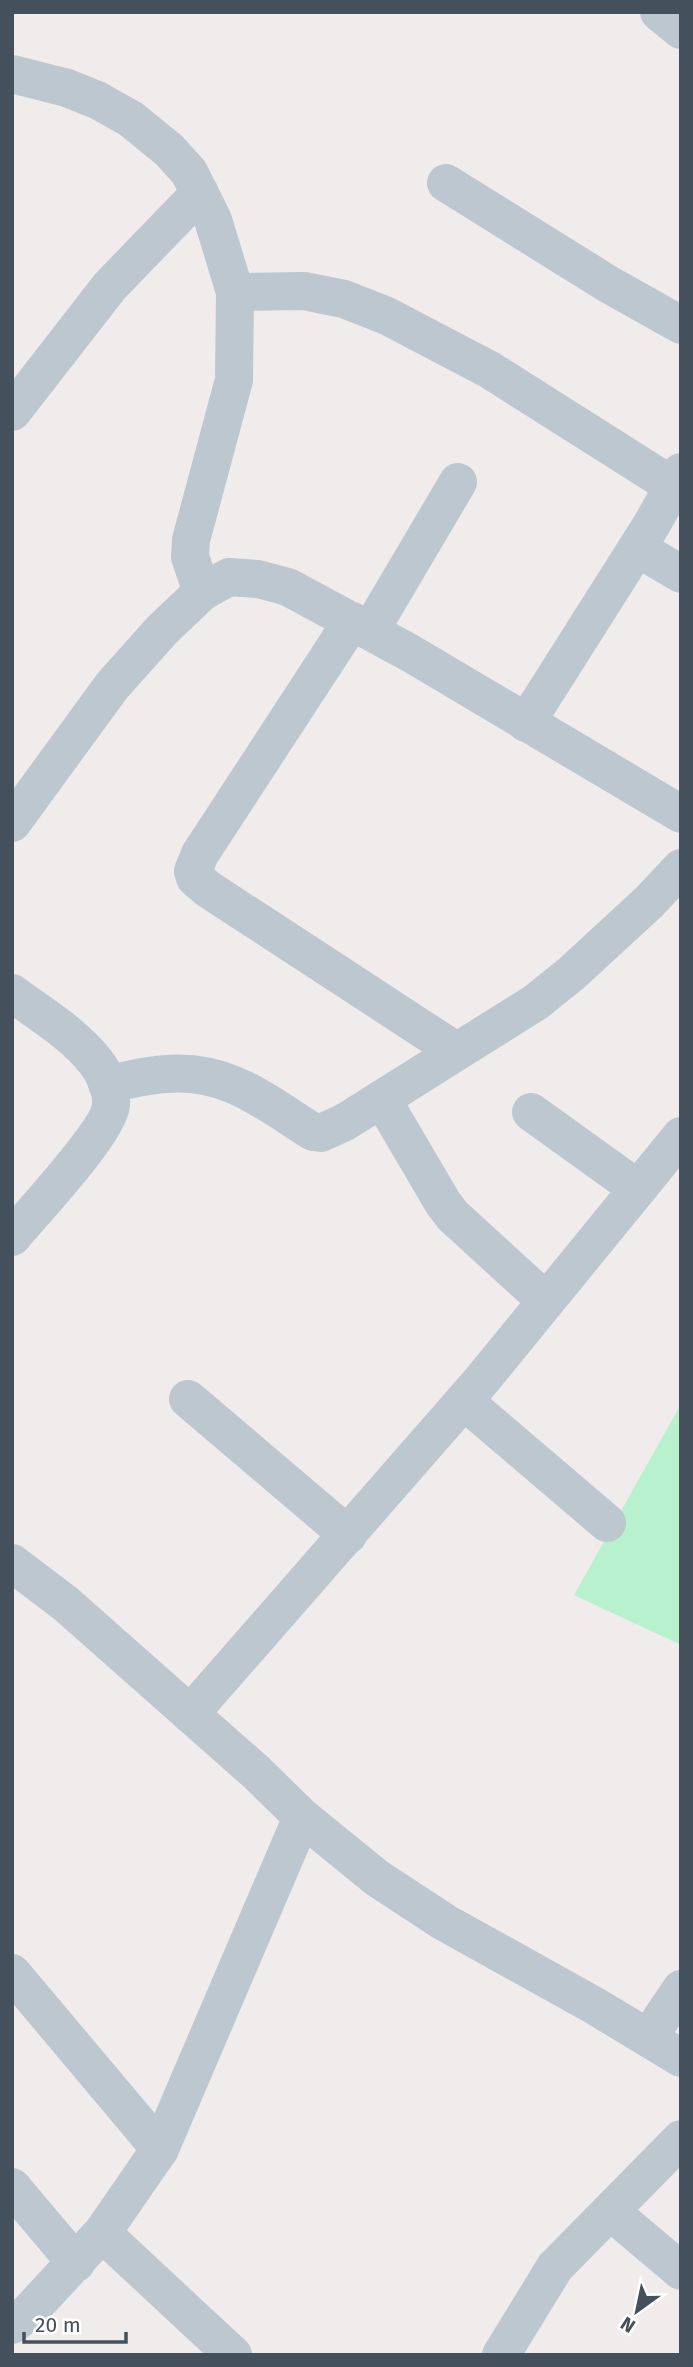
<svg xmlns="http://www.w3.org/2000/svg" width="693" height="2367" font-family="'Fira Sans',sans-serif">
<style>
.green{fill:#b7f1ce}
.lines{fill:none;stroke-linecap:round;stroke-linejoin:round}
.minor{stroke:#bcc7d0;stroke-width:38}
</style>
<rect width="100%" height="100%" fill="#f0ecec"/>
<path class="green" d="M681,1404V1645L574,1595Z"/>
<g class="lines">
<g class="minor">
<path d="M659,12L681,30"/>
<path d="M12,74L67,88L97,100L131,119L169,150L189,172L213,220L235,292L234,380L191,540L190,557L202,592"/>
<path d="M446,183L608,284L681,325"/>
<path d="M235,292L304,291L344,299L387,316L490,370L673,486"/>
<path d="M12,412L110,286L200,193"/>
<path d="M637,548L681,574"/>
<path d="M352,621L200,854L193,871L195,878L208,889L456,1051"/>
<path d="M370,631L458,482"/>
<path d="M526,723L652,524L681,472"/>
<path d="M12,823L112,686L162,630L202,592L229,577L258,579L288,587L410,653L681,814"/>
<path d="M12,993C40,1014 73,1033 95,1061C104,1072 112,1090 111,1105C109,1131 32,1213 12,1237"/>
<path d="M107,1084C126,1081 146,1075 166,1074C227,1069 264,1101 313,1132L321,1133L345,1122L536,1002L572,973L649,902L681,868"/>
<path d="M382,1099L443,1203L453,1216L546,1301"/>
<path d="M531,1112L638,1189"/>
<path d="M188,1399L348,1535"/>
<path d="M464,1401L607,1523"/>
<path d="M12,1563L66,1604L256,1772L302,1817L377,1878L444,1922L595,2006L681,2058"/>
<path d="M190,1714L481,1381L681,1136"/>
<path d="M12,1973L160,2149"/>
<path d="M648,2038L681,1989"/>
<path d="M12,2187L76,2263"/>
<path d="M610,2211L681,2271"/>
<path d="M102,2233L233,2355"/>
<path d="M12,2325L29,2312L102,2233L160,2149L302,1817"/>
<path d="M501,2355L555,2267L681,2139"/>
</g>
</g>
<rect width="693" height="2367" fill="none" stroke="#44505b" stroke-width="28"/>
<g transform="translate(637 2311) rotate(213)" stroke="#ffffff" stroke-width="5" paint-order="stroke">
<path d="M0-5L12 26L0 18L-12 26Z" fill="#44505b"/>
<text y="-10" font-size="19" font-weight="bold" text-anchor="middle" fill="#44505b">N</text>
</g>
<path d="M24 2332v10h102v-10" fill="none" stroke="#44505b" stroke-width="3.5"/>
<text x="35" y="2332" font-size="21" fill="#44505b" stroke="#ffffff" stroke-width="5" paint-order="stroke">20 m</text>
</svg>
